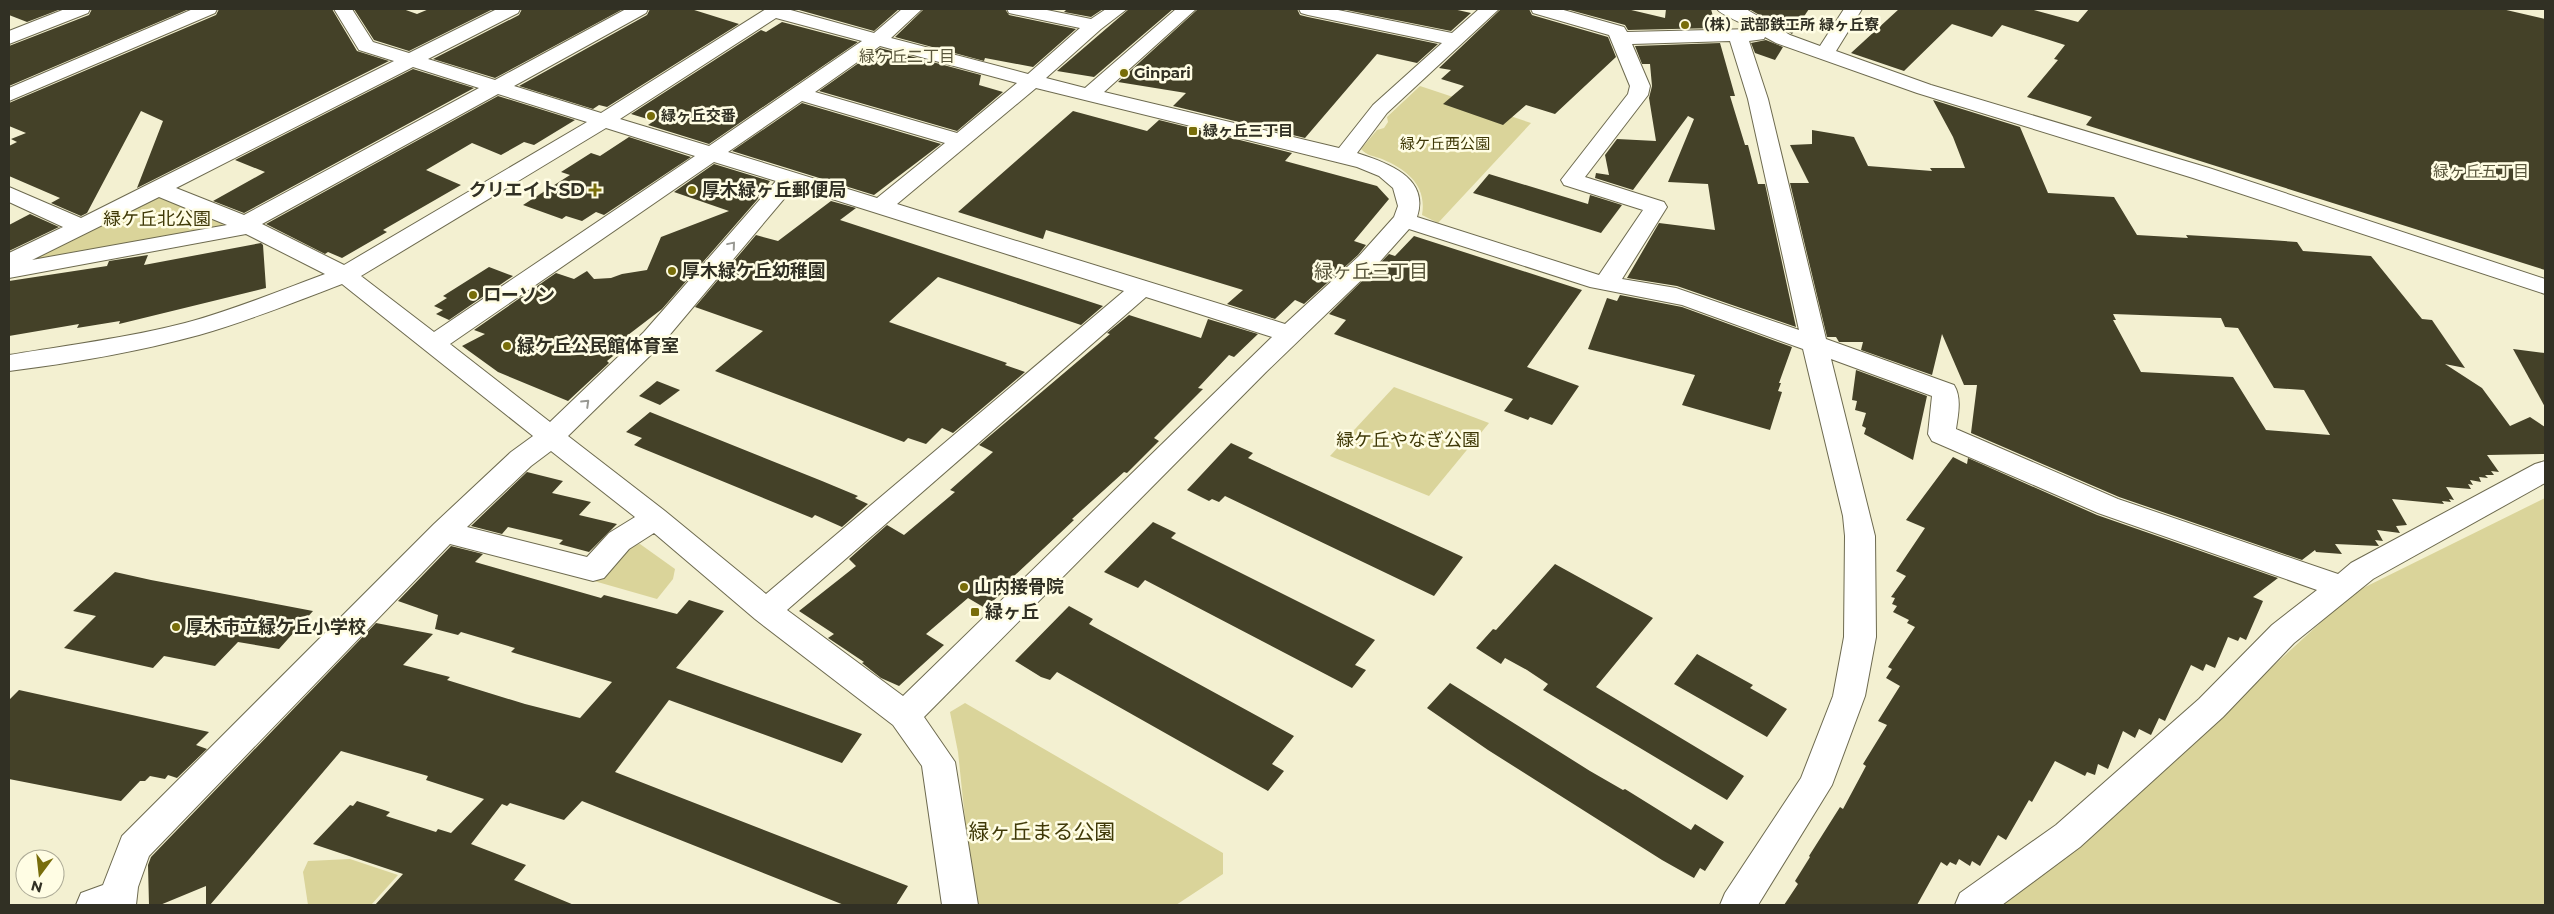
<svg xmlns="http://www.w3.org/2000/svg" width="2554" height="914" font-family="Montserrat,'Noto Sans JP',sans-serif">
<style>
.green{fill:#dad49a}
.building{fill:#444128;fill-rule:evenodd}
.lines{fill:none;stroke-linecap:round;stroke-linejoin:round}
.minor-casing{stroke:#6d6a4f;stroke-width:2}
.minor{fill:#fff;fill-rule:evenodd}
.oneway{stroke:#989892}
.poi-dot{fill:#786d0a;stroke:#fffde4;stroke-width:2}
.labels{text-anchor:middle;stroke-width:5;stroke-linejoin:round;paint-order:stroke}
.far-poi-label{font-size:15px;font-weight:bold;fill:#313024;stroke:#fffde4;text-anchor:start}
.far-park-label{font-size:15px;fill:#3f3907;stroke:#fffde4}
.far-neighbourhood-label{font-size:16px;fill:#59563c;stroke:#fffde4}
.poi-label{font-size:18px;font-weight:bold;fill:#313024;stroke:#fffde4;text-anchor:start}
.park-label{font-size:18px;fill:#3f3907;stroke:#fffde4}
.neighbourhood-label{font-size:19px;fill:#59563c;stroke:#fffde4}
.near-park-label{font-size:21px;fill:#3f3907;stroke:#fffde4}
</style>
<rect width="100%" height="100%" fill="#f3f0d1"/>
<g class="green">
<path d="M1420,86L1531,123L1438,223L1422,215C1427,186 1408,170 1382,159C1374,156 1367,156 1361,149L1377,130L1384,128L1388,122L1387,117Z"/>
<path d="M161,197L225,224L219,229L33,262L32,257L146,200Z"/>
<path d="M1394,387L1489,423L1429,496L1330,456Z"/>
<path d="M2545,498V905H1986L2074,848L2353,593Z"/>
<path d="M640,544L675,569L673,579L657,599L594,581L627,546Z"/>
<path d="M965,703L1223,853V874L1176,905H974L958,752L950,712Z"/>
<path d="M350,859L398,875L371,905H308L303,872L308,861Z"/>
</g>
<g class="building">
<path d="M9,9H61L27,22L9,15Z"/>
<path d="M92,9H189L9,86V46L89,15Z"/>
<path d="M219,9H332L357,51L389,61L137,188L163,121L141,111L87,213L81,216L51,203L60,198L9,176V146L17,142L11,139L26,133L9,126V103L216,15Z"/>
<path d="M354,9H403L417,14L429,9H493L409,51L374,40Z"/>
<path d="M522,9H623L495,78L433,59L519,15Z"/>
<path d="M650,9H691L739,24L607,107L599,105L593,109L519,86L647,15Z"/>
<path d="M801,9H899L874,31L799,10Z"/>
<path d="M924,9H1005L1009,15L1076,29L1033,67L985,58L984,61L895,37Z"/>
<path d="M1067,9H1103L1091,17L1064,12Z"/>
<path d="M1129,9H1173L1094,77L1057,71Z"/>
<path d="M1198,9H1297L1300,15L1308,17L1438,44L1417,63L1377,54L1305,138L1173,106L1186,93L1118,82Z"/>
<path d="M1341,9H1453L1471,13L1451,31Z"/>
<path d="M1501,9H1529L1532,15L1608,37L1616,57L1555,114L1526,105L1503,125L1443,104L1464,86L1441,79L1451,70L1439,68Z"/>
<path d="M1566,9H1627L1665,18L1666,9H1711L1716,28L1628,30L1625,25Z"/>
<path d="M1749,9H1809L1792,34Z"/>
<path d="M1899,9H2030L2078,22L2089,9H2502L2545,19V270L2086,125L2092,117L2027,97L2058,60L2054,59L2065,45L2002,25L1992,37L1952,24L1904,71L1851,53Z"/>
<path d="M782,22L858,42L709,144L648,125L654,121L631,114L761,30L766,32Z"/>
<path d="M1766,40L1783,47L1775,60L1755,53L1751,43Z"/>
<path d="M1720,43L1735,96H1730L1745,145H1748L1758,184H1765L1796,327L1677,286L1627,278L1659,223L1715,230L1708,184L1668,182L1694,119L1688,116L1633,190L1595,178L1596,173L1609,175L1605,155L1617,139L1656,141L1649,98L1652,86L1650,64H1642L1635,46Z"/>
<path d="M880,48L981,75L979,85L1003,92L957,131L819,91Z"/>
<path d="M413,69L474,88L244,213L213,201L265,172L235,160Z"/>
<path d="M498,96L575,120L534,145L524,142L501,155L472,143L426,170L461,185L383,230L387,232L342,258L328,252L325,254L266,224Z"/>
<path d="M1933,100L2020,127L2048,193L2114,197L2137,235L2188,238L2186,235L2270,240L2297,242L2303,251L2371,256L2422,319L2432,320L2465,368L2445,364L2482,388L2510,426L2530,417L2545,427V454L2487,455L2499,472L2491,471L2494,475H2485L2488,478L2479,477L2481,482L2470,480L2473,485L2468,484L2471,489L2446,487L2454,500L2449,499L2451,502L2442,501L2444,504L2392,499L2407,525L2396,526L2400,533L2377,530L2383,541L2375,540L2379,546L2335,544L2342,554L2316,552L2315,550L2302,560L2119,497L1971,433L1977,385H1964L1942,334L1932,375L1861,350L1863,342H1839L1836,337H1827L1790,183H1809L1790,145L1812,144V130L1854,137L1868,166L1932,171L1930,168H1965L1953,137ZM2113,314L2221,318L2225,327L2238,328L2274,388L2304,390L2330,435L2266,430L2233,377L2141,372L2113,320H2116Z"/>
<path d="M802,103L941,144L874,195L732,151Z"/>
<path d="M1073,111L1147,131L1159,120L1292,153L1285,161L1377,186L1389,199L1354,241L1366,245L1358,255L1304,304L1295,300L1275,319L1227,304L1243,290L1046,230L1043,239L958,212Z"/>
<path d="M629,137L691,157L604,215L596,212L582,221L566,216L562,219L523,205L570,175L561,172L591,153L600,156Z"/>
<path d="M714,164L770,181L757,200L662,309L628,335L635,338L607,361L609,363L568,401L498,372L462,346L485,334L474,330L556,273L574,279L587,271L594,279L611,278L622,274L647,270L661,237L729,211L674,192Z"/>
<path d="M1489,174L1588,204L1590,195L1622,205L1601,233L1473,193Z"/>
<path d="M831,201L856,208L840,220L1103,306L1081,325L938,277L889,322L1007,363L1005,365L1025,372L953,433L942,428L926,444L908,438L904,442L715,371L763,331L695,307L756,235L778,241Z"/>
<path d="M30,214L59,227L9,251V225Z"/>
<path d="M1414,236L1582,290L1527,367L1579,386L1552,425L1530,417L1528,420L1504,411L1513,399L1334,334L1346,320L1329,314L1389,254L1395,256Z"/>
<path d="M261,243L263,245L266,288L119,324L120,321L77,328L79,324L9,336V281L107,266L109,261L148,255L144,265Z"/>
<path d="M489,267L513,276L449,320L436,314L443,310L434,306L447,298L443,296Z"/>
<path d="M1620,295L1682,307L1792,347L1779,383H1781L1778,391L1782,392L1770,430L1682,405L1695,375L1588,349L1607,298L1617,301Z"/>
<path d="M1129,315L1201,338L1208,319L1258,334L1234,357L1229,355L1198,388L1203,389L1154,438L1159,441L1127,473L1124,472L1072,519L1074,520L998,591L1002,593L985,608L968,598L926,634L944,645L899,686L881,678L862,663L864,662L828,638L834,634L799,611L856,566L849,559L887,525L904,535L955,492L950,490L993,452L979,445L1110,334L1107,333Z"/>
<path d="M2513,349L2545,353V407Z"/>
<path d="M1856,370L1927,396L1913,460L1864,434L1866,428L1862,426L1866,413L1855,410L1857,401L1852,400Z"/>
<path d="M657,381L680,390L660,405L639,396Z"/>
<path d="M650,412L822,481L858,496L855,498L868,504L842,527L815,515L812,518L634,445L642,438L626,432Z"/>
<path d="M1231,443L1253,453L1248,458L1463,557L1434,596L1225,496L1219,502L1212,499L1209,501L1187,490Z"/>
<path d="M1953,457L1967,464L1968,458L2097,515L2278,578L2253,597L2263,601L2246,640L2240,637L2238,641L2228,637L2215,668L2206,664L2203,671L2191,665L2165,721L2159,718L2151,735L2139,729L2135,738L2123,731L2108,769L2098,764L2095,775L2087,772L2085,776L2055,761L2032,802L2029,800L2006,840L1998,835L1980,866L1972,861L1970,866L1959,859L1956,865L1950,862L1947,866L1941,862L1917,905H1784L1798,884L1795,881L1810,857L1809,856L1840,807L1843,809L1866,766L1863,764L1887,725L1878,721L1900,686L1886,678L1892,669L1888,667L1915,627L1907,623L1909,620L1893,612L1897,606L1892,604L1895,598L1891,597L1906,576L1896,571L1925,528L1906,520Z"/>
<path d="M527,472L563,481L552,493L591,502L579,515L617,524L589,552L559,544L563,540L508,527L502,534L471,526Z"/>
<path d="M1153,522L1176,533L1171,538L1375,640L1355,665L1366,670L1352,688L1145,580L1138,588L1104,572Z"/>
<path d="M451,546L483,554L475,562L601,598L604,595L677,614L689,600L724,611L676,668L862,734L842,763L669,700L615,772L908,886L896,905H844L582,801L564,820L510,803L507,806L502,804L471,844L526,865L514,880L574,905H375L403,874L313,844L350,805L353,806L357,801L390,812L386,816L436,832L438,829L451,833L484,799L426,780L428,776L341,751L210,905H206V886L160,905H149L148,865L151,857L376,623L433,634L403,665L450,677L447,680L525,704L580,718L612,682L511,652L515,648L461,632L458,635L435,629L438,615L398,601Z"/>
<path d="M1555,564L1653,618L1596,687L1744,776L1727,800L1543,690L1548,684L1527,670L1505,658L1501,664L1476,648L1493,629L1496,630Z"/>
<path d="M115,572L151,580L313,611L279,649L238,642L215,666L164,656L153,668L64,648L96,616L73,611Z"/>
<path d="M1069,606L1093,619L1089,624L1294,736L1272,764L1284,771L1268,791L1057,672L1050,680L1041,677L1015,661Z"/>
<path d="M1697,654L1753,685L1750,688L1787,709L1767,737L1674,684Z"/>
<path d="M1450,683L1590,771L1623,790L1625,789L1691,830L1695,824L1724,842L1705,871L1700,868L1694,878L1662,860L1488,750L1427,708Z"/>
<path d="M19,690L209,732L196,745L207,749L177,778L168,775L165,779L150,776L145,781H140L121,801L9,779V700Z"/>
</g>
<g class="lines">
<g class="minor-casing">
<g id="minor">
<path d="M65,9H90L88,13L9,44V31Z"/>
<path d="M193,9H217L215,13L9,101V88Z"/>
<path d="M334,9H352L373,42L409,53L497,9H520L518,13L428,59L495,80L626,9H648L646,13L514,86L601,113L766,9H787L874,33L902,9H922L891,38L1028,74L1080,28L1009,13L1007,9H1042L1091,19L1106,9H1127L1101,29L1046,78L1085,88L1176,9H1196L1104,92L1339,148L1373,105L1442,43L1308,15L1301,13L1299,9H1333L1452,33L1479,9H1499L1387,113L1357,153C1387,163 1430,177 1417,217L1599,275L1643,210L1564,185L1561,180L1628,94L1630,86L1609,35L1533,13L1531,9H1560L1624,27L1627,32L1753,29C1745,24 1721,15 1717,9H1746L1790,35L1820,46L1844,9H1862L1836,51L1931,85L2209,168L2545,279V294L2193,178L1917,93L1776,43L1765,37L1764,39L1749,41L1768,99L1826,339L1954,385C1962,398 1958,415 1956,429L2118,499L2338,574L2351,563L2535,464L2545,461V483L2373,579L2294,643L2223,717L2080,847L2002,905H1955L1960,893L2056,825L2199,699L2272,625L2317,590L2098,513L1932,441L1928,434L1932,396L1831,359L1875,536L1876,637L1865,696L1832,785L1758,905H1720L1725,893L1801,778L1833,696L1844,637L1845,536L1843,516L1803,349L1682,305L1590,287L1409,229L1376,266L1266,372L924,717L955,762L978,905H942L922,766L893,725L755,619L654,533L629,549L604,578L593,581L450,544L149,856L138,887L136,905H76L81,893L103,885L122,836L434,524L511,452L533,436L342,284C295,302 248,321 199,335C137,352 72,363 9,371V355C68,345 127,338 185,323C233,310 279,291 325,274L246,234L9,278V253L63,227L9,202V187L81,218L394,61L359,50ZM776,18L862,41L709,146L620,119ZM1730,41L1748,99L1799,330L1676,288L1622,279L1667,207L1664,202L1585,177L1648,95L1650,86L1632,44ZM880,46L1017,83L957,133L815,92ZM413,67L479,88L244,215L176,188ZM1036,88L1357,167L1379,176L1393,188L1398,206L1394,217L1359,256L1285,324L897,204ZM498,94L587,122L344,265L262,224ZM802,101L945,143L877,198L728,152ZM606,128L695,156L434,332L361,276ZM714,162L776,181L644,332L550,422L450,344ZM794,187L1124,291L766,594L665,511L568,436L662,344ZM159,197L227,225L32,260ZM1146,297L1272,337L903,696L787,610ZM551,451L635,517L609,533L587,557L467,527L531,466Z"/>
</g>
</g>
<use href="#minor" class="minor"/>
</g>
<defs><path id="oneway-chevron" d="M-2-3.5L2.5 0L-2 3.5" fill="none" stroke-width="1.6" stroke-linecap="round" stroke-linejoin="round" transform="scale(1.25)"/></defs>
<g class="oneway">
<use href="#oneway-chevron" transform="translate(732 245) rotate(-50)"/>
<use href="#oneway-chevron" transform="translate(586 403) rotate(-44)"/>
</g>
<g class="poi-dot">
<circle cx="1685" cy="25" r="5"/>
<circle cx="1124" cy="73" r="5"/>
<circle cx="651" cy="116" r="5"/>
<rect x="1188" y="126" width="10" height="10" rx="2.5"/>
<path d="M592.5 182.5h5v5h5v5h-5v5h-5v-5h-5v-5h5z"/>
<circle cx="692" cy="190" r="5"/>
<circle cx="672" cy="271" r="5"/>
<circle cx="473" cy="295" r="5"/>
<circle cx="507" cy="346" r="5"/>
<circle cx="964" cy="587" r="5"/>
<rect x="970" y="607" width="10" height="10" rx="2.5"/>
<circle cx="176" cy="627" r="5"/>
</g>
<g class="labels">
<g class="far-poi-label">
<text x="1695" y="30">（株）武部鉄工所 緑ヶ丘寮</text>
<text x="1134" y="78">Ginpari</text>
<text x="661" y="121">緑ヶ丘交番</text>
<text x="1203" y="136">緑ヶ丘三丁目</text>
</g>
<g class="far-park-label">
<text x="1445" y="149">緑ケ丘西公園</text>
</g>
<g class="far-neighbourhood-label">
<text x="907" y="62">緑ヶ丘二丁目</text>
<text x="2481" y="177">緑ヶ丘五丁目</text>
</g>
<g class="poi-label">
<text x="585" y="196" text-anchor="end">クリエイトSD</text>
<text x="702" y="196">厚木緑ヶ丘郵便局</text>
<text x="682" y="277">厚木緑ケ丘幼稚園</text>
<text x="483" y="301">ローソン</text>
<text x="517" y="352">緑ケ丘公民館体育室</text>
<text x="974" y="593">山内接骨院</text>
<text x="985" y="618">緑ヶ丘</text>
<text x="186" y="633">厚木市立緑ケ丘小学校</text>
</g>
<g class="park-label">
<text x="157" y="225">緑ケ丘北公園</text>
<text x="1408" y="446">緑ケ丘やなぎ公園</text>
</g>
<g class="neighbourhood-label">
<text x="1371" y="278">緑ヶ丘三丁目</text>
</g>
<g class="near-park-label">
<text x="1042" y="839">緑ヶ丘まる公園</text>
</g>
</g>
<rect width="2554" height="914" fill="none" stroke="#313024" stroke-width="20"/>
<g transform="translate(40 874) rotate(195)"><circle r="24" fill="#fffde4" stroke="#adab97"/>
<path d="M0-4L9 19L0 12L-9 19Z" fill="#786d0a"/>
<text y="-8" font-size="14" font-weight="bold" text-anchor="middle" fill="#313024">N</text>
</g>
</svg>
